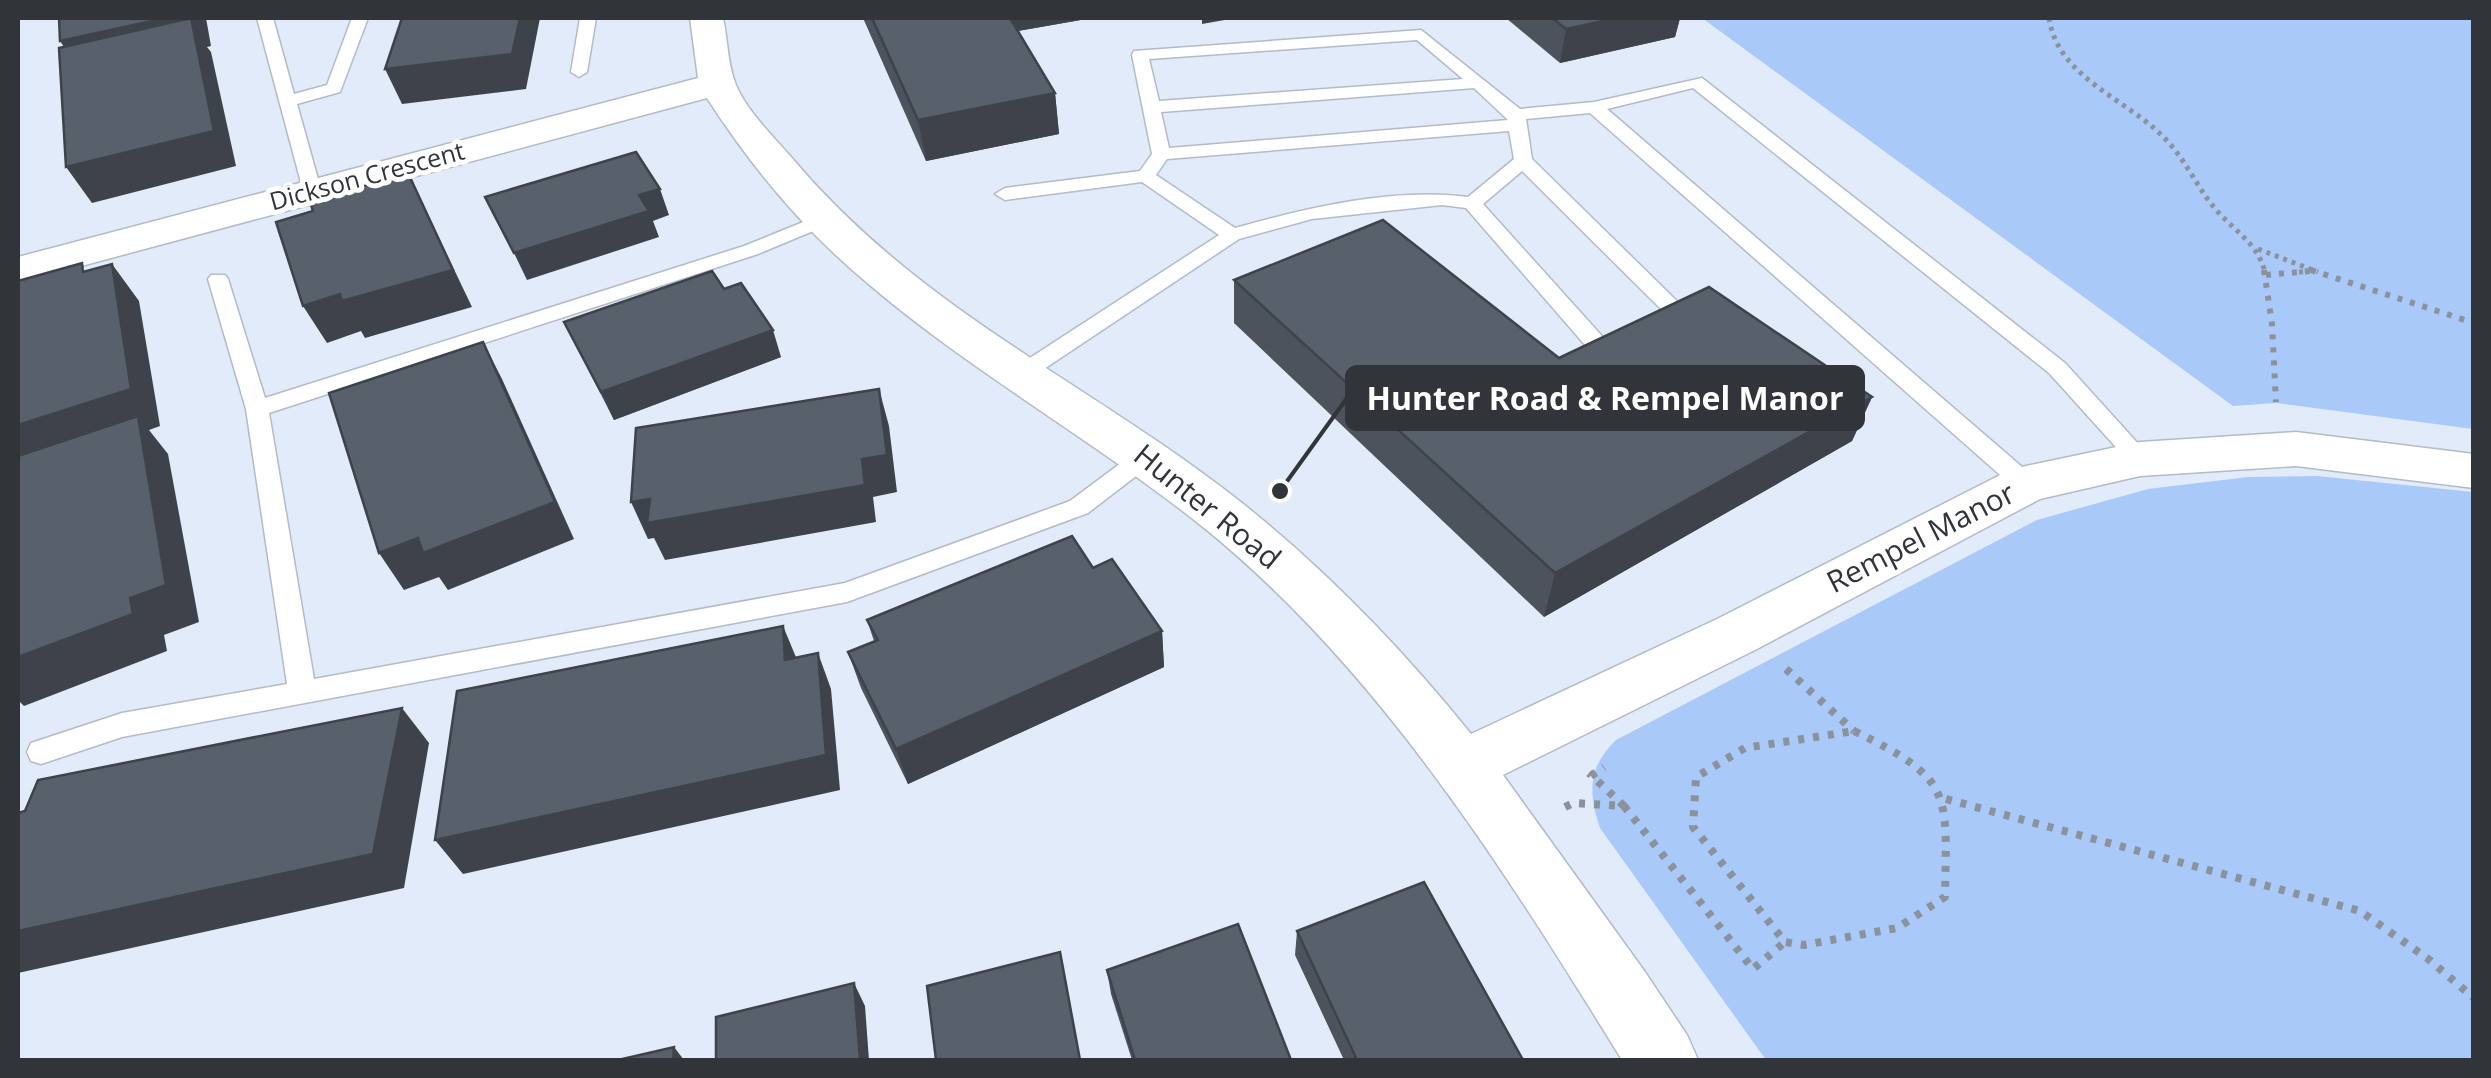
<svg xmlns="http://www.w3.org/2000/svg" width="2491" height="1078" font-family="'Open Sans',sans-serif">
<style>
.green{fill:#a9c9f9}
.lines{fill:none;stroke-linecap:round;stroke-linejoin:round}
.service-casing{stroke:#b2bbc7;stroke-width:3}
.minor-casing{stroke:#b2bbc7;stroke-width:3}
.path-far2{stroke:#8c929c;stroke-width:5;stroke-dasharray:4 5;stroke-linecap:butt}
.path-far1{stroke:#8c929c;stroke-width:6;stroke-dasharray:5 8;stroke-linecap:butt}
.path{stroke:#8c929c;stroke-width:8;stroke-dasharray:6 9;stroke-linecap:butt}
.service{fill:#fff;fill-rule:evenodd}
.minor{fill:#fff;fill-rule:evenodd}
.wall{fill:#4c535c}
.shaded-wall{fill:#3e434b}
.building{fill:#58606b;stroke:#3e434b;stroke-width:2.5}
.labels{text-anchor:middle;stroke-width:10;stroke-linejoin:round;paint-order:stroke}
.far-street-label{font-size:25px;fill:#313439;stroke:#fff}
.street-label{font-size:30px;fill:#313439;stroke:#fff}
.leader{fill:none;stroke:#313439;stroke-width:4}
.callout-dot{fill:#313439;stroke:#fff;stroke-width:4}
.callout{fill:#313439;stroke:#313439;stroke-width:4}
.callout-label{font-size:32px;text-anchor:middle;font-weight:bold;fill:#fff}
</style>
<rect width="100%" height="100%" fill="#e2ebf9"/>
<g class="green">
<path d="M1702,18H2473V429L2276,403L2233,406Z"/>
<path d="M2317,476L2473,492V1060H1766L1600,828C1588,792 1588,767 1616,740L2037,520L2148,489L2248,477Z"/>
</g>
<g class="lines">
<g class="service-casing">
<g id="service">
<path d="M257,18H273L294,94L327,85L352,18H368L340,92L297,104L321,190L319,194H305L303,190Z"/>
<path d="M580,18H596L587,72L579,77L571,72Z"/>
<path d="M1421,30L1520,109L1594,102L1702,78L2065,363L2152,459L2140,467L2132,465L2049,373L1693,88L1607,109L2035,478L2038,484L2035,490H2017L1590,113L1526,119L1532,159L1682,306L1686,311L1682,316H1668L1522,171L1483,204L1601,335L1604,340L1601,345H1585L1466,208L1442,205L1312,219L1239,239L1029,379H1013L1010,374L1013,369L1219,235L1142,182L1005,200L995,194L1005,188L1140,171L1152,154L1132,55L1134,51ZM1417,40L1463,79L1159,101L1149,59ZM1474,88L1508,120L1169,148L1161,112ZM1509,131L1514,159L1468,197C1394,187 1306,208 1235,228L1156,175L1167,159Z"/>
<path d="M823,214L833,220L830,224L758,254L269,413L314,679L845,583L1070,501L1137,451H1153L1157,457L1153,463L1088,513L847,602L122,737L41,764L31,761L27,752L31,743L122,713L287,684L246,409L208,279L211,275H225L228,279L265,398L744,246Z"/>
</g>
</g>
<g class="minor-casing">
<path id="minor" d="M690,18H723C728,40 727,63 736,85C747,111 772,135 791,157C924,315 1092,383 1247,507C1330,574 1405,652 1471,734L1717,619L2008,471L2026,466L2140,442L2296,432L2474,454V488L2296,466L2140,476L2040,499L1757,649L1503,775L1645,972L1687,1035L1698,1060H1622C1506,872 1381,673 1208,531C1098,442 972,373 865,281C804,230 750,165 707,98L18,283V257L698,78Z"/>
</g>
<g class="path-far2">
<path d="M2049,18C2058,80 2132,100 2169,143C2188,164 2199,191 2218,212C2237,233 2257,243 2265,272"/>
<path d="M2258,249L2318,272"/>
<path d="M2299,272L2310,271"/>
</g>
<g class="path-far1">
<path d="M2264,270L2272,324L2276,402"/>
<path d="M2311,270L2474,323"/>
<path d="M2266,275L2310,271"/>
</g>
<g class="path">
<path d="M1786,669L1854,731"/>
<path d="M1854,731C1953,779 1947,792 1945,897L1897,928L1804,945L1785,942L1693,827L1696,777L1745,748Z"/>
<path d="M1591,776L1604,767"/>
<path d="M1946,799L2360,911L2427,958L2474,998"/>
<path d="M1624,806L1753,969L1785,942"/>
<path d="M1565,807L1573,803L1624,806L1589,773"/>
</g>
<use href="#service" class="service"/>
<use href="#minor" class="minor"/>
</g>
<g class="wall">
<path d="M863,18H1092L1018,31L1055,93L1059,134L926,161Z"/>
<path d="M1506,18H1680L1675,37L1560,63Z"/>
<path d="M1234,280L1559,358L1872,397L1852,441L1544,617L1234,323Z"/>
<path d="M724,289L781,357L614,420L564,322Z"/>
<path d="M1093,568L1162,631L1164,667L908,784L861,688L848,652L874,641L867,620Z"/>
<path d="M1297,931L1523,1060H1344L1295,955Z"/>
<path d="M1107,970L1291,1060H1132L1111,994Z"/>
</g>
<g class="shaded-wall">
<path d="M166,18H206L211,46L207,47L211,52L236,166L92,203L66,167L83,75L60,41Z"/>
<path d="M520,18H540L526,89L402,104L385,69Z"/>
<path d="M999,18H1092L1001,34Z"/>
<path d="M1202,18H1236L1202,24Z"/>
<path d="M1617,18H1680L1675,37L1560,63L1566,29Z"/>
<path d="M1055,93L1059,134L926,161L918,120Z"/>
<path d="M408,173L472,307L365,338L361,331L327,343L303,306Z"/>
<path d="M660,189L669,215L653,221L659,237L527,280L514,253L639,195Z"/>
<path d="M112,264L139,301L160,426L149,430L168,454L199,622L164,635L167,651L24,706L18,700V425Z"/>
<path d="M773,330L781,357L614,420L601,392Z"/>
<path d="M483,342L502,379L574,539L448,590L439,577L404,590L379,553L418,538Z"/>
<path d="M879,389L889,426L897,492L873,497L876,522L665,560L654,538L648,539L631,502L862,459Z"/>
<path d="M1872,397L1852,441L1544,617L1555,573Z"/>
<path d="M783,626L798,662L785,660Z"/>
<path d="M1162,631L1164,667L908,784L896,749Z"/>
<path d="M818,653L831,689L840,790L463,874L435,840Z"/>
<path d="M402,708L429,743L404,888L18,973V931Z"/>
<path d="M854,983L865,1006L869,1060H860Z"/>
<path d="M674,1047L684,1060H673Z"/>
</g>
<g class="building">
<path d="M59,18H166L60,41Z"/>
<path d="M191,18L214,131L66,167L59,48Z"/>
<path d="M402,18H520L512,54L385,69Z"/>
<path d="M872,18H1010L1055,93L918,120Z"/>
<path d="M1552,18H1617L1566,29Z"/>
<path d="M636,152L660,189L639,195L649,211L514,253L485,197Z"/>
<path d="M408,173L453,270L342,301L340,294L303,306L276,222L313,211L310,202Z"/>
<path d="M1383,220L1559,358L1709,287L1872,397L1555,573L1234,280Z"/>
<path d="M82,263L83,272L112,264L131,389L18,425V281Z"/>
<path d="M712,271L724,289L741,283L773,330L601,392L564,322Z"/>
<path d="M483,342L555,502L423,553L418,538L379,553L329,393Z"/>
<path d="M879,389L887,455L862,459L865,485L647,523L650,499L631,502L636,428Z"/>
<path d="M138,416L166,585L130,598L133,614L18,657V456Z"/>
<path d="M1072,536L1093,568L1112,559L1162,631L896,749L848,652L878,640L867,620Z"/>
<path d="M783,626L785,660L818,653L826,755L435,840L457,691Z"/>
<path d="M402,708L373,854L18,931V813L25,811L38,780Z"/>
<path d="M1424,882L1523,1060H1357L1297,931Z"/>
<path d="M1238,924L1291,1060H1135L1107,970Z"/>
<path d="M1060,952L1080,1060H936L927,986Z"/>
<path d="M854,983L860,1060H716V1017Z"/>
<path d="M674,1047L673,1060H618Z"/>
</g>
<g class="labels">
<g class="far-street-label">
<text transform="translate(367 176) rotate(-15)" y="9">Dickson Crescent</text>
</g>
<g class="street-label">
<text transform="translate(1207 507) rotate(39)" y="10">Hunter Road</text>
<text transform="translate(1921 538) rotate(-27)" y="10">Rempel Manor</text>
</g>
</g>
<path class="leader" d="M1280 491L1347 398"/>
<circle class="callout-dot" cx="1280" cy="491" r="10"/>
<rect class="callout" x="1347" y="367" width="516" height="62" rx="10"/>
<g class="callout-label">
<text x="1605" y="410">Hunter Road &amp; Rempel Manor</text>
</g>
<rect width="2491" height="1078" fill="none" stroke="#313439" stroke-width="40"/>
</svg>
